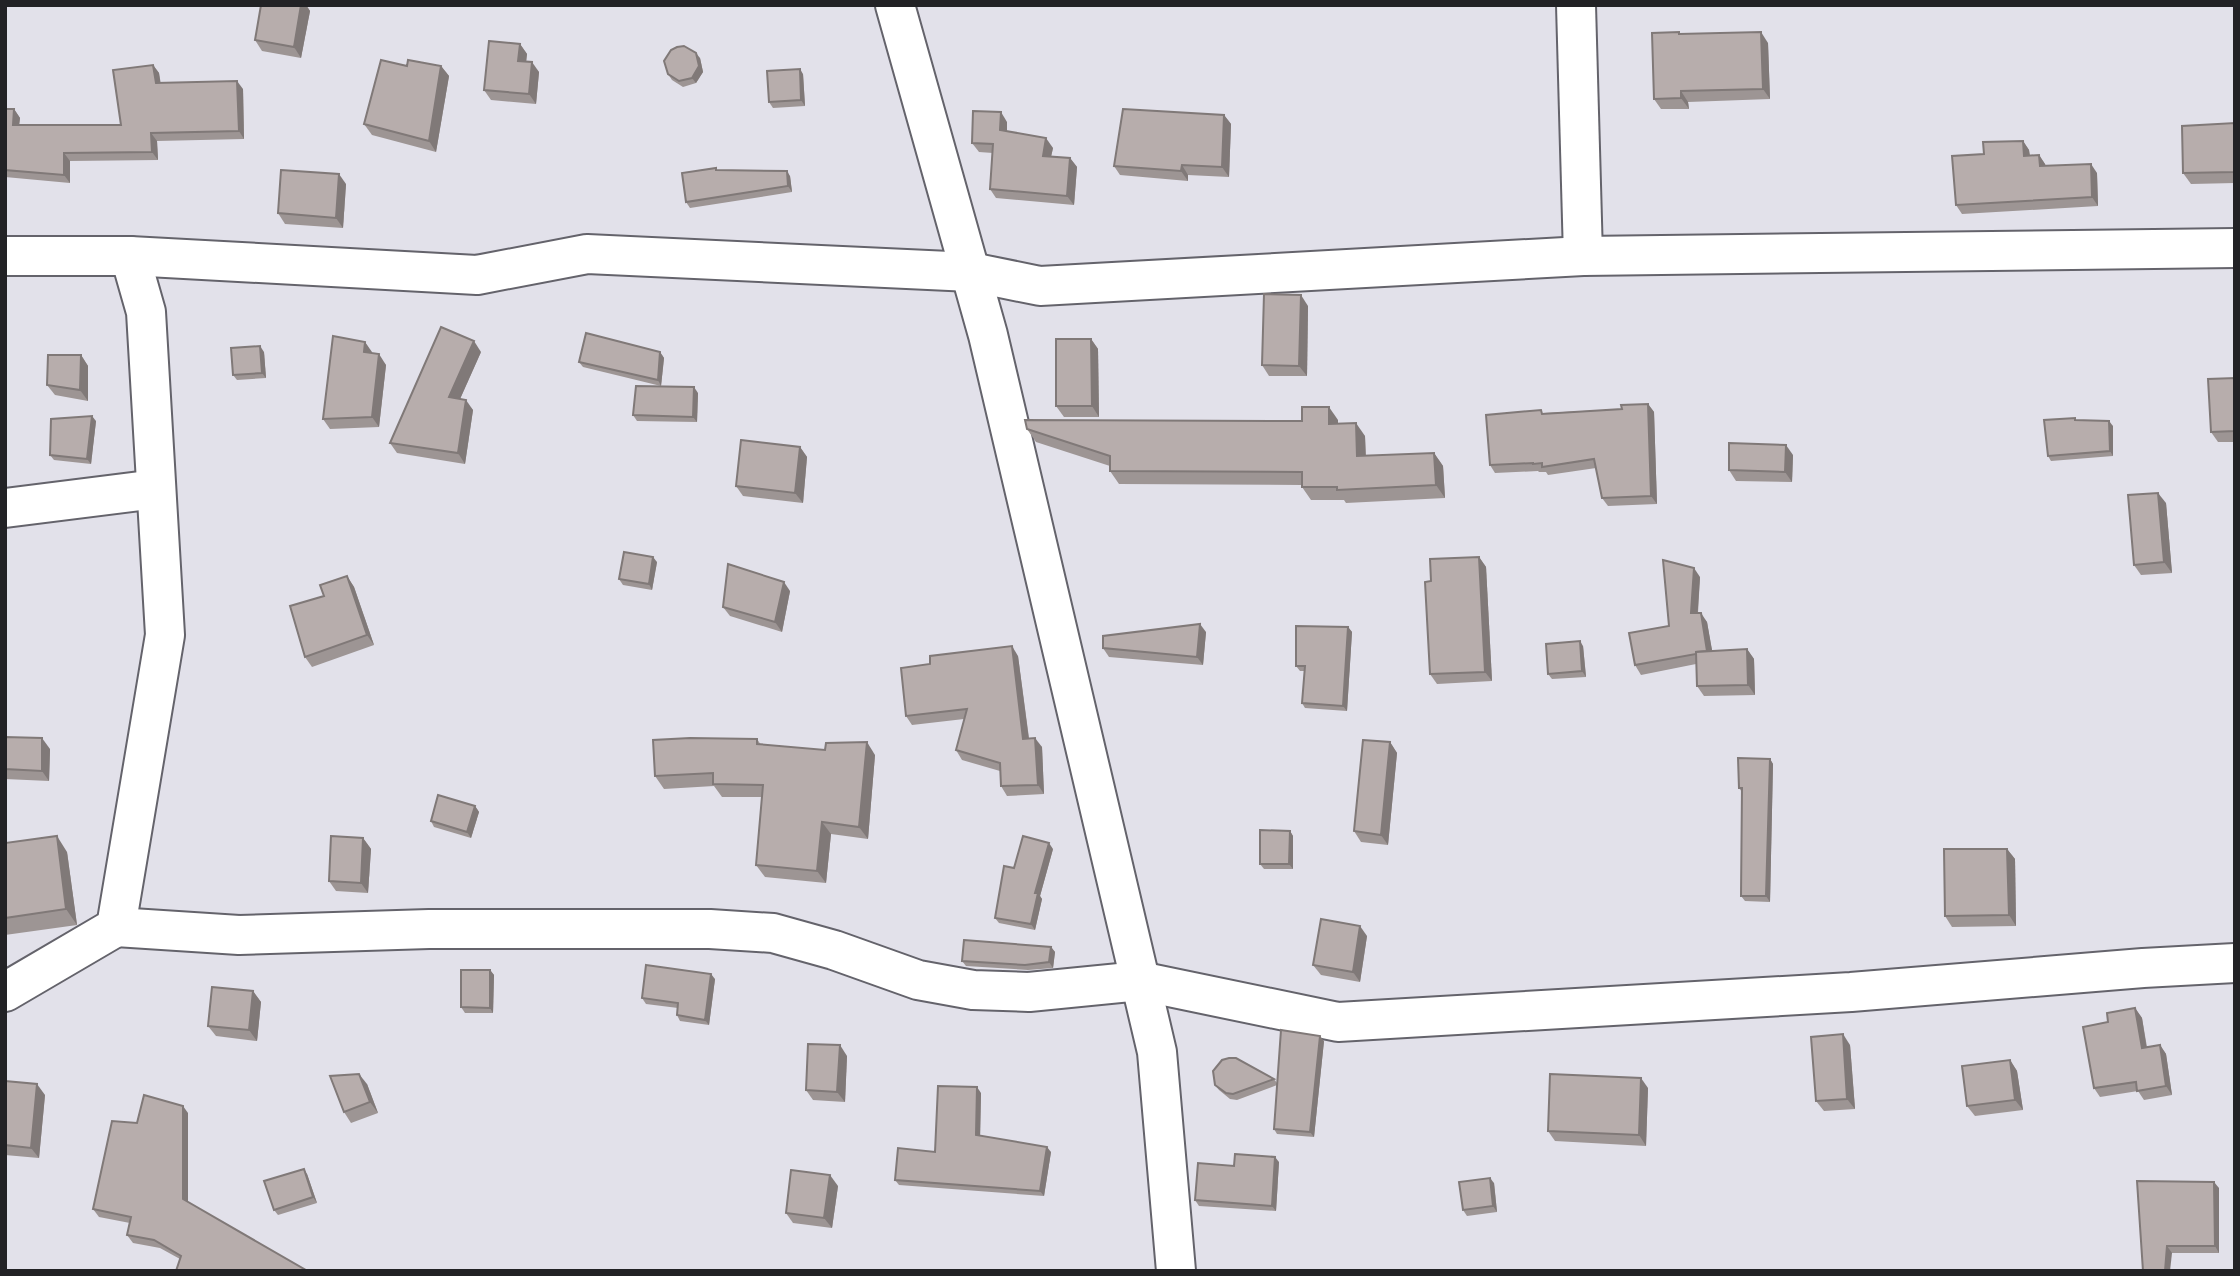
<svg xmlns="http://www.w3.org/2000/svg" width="2240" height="1276" font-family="'DM Sans',sans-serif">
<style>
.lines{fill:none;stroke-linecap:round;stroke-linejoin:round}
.minor-casing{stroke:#64636b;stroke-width:42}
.minor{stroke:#fff;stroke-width:38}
.wall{fill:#9d9594}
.shaded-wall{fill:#807978}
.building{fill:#b7adac;stroke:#807978;stroke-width:2}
</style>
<rect width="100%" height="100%" fill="#e2e1ea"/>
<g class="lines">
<g class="minor-casing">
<g id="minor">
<path d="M895,5L988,335L1157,1052L1176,1271"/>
<path d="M1576,5L1583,256"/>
<path d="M5,256H130L146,312L165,635L116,927L5,992"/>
<path d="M130,256L477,275L587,254L971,272L1040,286L1583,256L2235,248"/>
<path d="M5,508L156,489"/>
<path d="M116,927L239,935L429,929H710L773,933L834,950L918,980L973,990L1029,992L1140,981L1338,1022L1851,992L2143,968L2235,963"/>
</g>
</g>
<use href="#minor" class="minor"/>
</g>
<g class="wall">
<path d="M261,5H306L310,11L301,58L262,51L255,40Z"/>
<path d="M1679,32L1681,34L1768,43L1770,99L1688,102L1689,109H1661L1654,99Z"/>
<path d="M520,44L527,54L526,62L539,72L536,104L491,100L484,90Z"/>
<path d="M700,58L703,72L696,83L683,87L672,80L668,74Z"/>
<path d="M153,65L159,73L160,83L243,89L244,139L157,141L158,160L70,161V183L5,177V109H14L20,118L19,125H121Z"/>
<path d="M407,66H441L449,76L436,152L372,135L364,124Z"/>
<path d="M803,74L805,106L773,108L769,102Z"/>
<path d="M1224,115L1231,124L1229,177L1188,175V181L1120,175L1114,166Z"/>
<path d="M1007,122V132L1053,148L1051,157L1070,158L1077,167L1074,205L996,198L990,189L993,153L979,152L972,143Z"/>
<path d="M2235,123V183L2191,184L2183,173Z"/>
<path d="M2023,141L2029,150L2030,156L2039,155L2045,164L2046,166L2097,173L2098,206L1962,214L1956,205L1984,154Z"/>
<path d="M718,170L790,176L792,192L690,208L686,202Z"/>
<path d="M346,184L343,228L285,224L278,213Z"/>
<path d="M1308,306L1307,376H1269L1262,365Z"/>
<path d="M1091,339L1098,349L1099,417H1064L1056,406Z"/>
<path d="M365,342L372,354L386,365L379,427L330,429L323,419Z"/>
<path d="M264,352L266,378L237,380L233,375Z"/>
<path d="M481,352L460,399L473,410L465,464L397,453L390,443Z"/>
<path d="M660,352L664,358L661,386L583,367L579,362Z"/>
<path d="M81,355L88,366V401L55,395L47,385Z"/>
<path d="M2235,378V442H2218L2211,432Z"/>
<path d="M698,393L697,422L637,421L633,415Z"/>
<path d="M1648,404L1654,412L1657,504L1608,506L1602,498L1596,468L1548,475L1546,472H1539L1538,471L1495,473L1490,465L1543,413L1622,409Z"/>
<path d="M1338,420V423L1365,436L1366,456L1434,453L1443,466L1445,498L1346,503L1344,500H1311L1302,487V485L1119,484L1110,471V466L1036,442L1027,429Z"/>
<path d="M2076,420L2113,426V456L2051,461L2048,456Z"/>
<path d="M96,421L91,464L54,460L50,455Z"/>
<path d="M800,447L807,457L803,503L743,496L736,486Z"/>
<path d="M1793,455L1792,482L1736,481L1729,470Z"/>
<path d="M2166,503L2172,573L2141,575L2134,565Z"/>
<path d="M1479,557L1486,567L1492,681L1437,684L1430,674L1431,581Z"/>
<path d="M657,562L652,590L623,585L619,579Z"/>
<path d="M347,576L354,587L374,645L312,667L305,657L324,596Z"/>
<path d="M1700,577L1698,613L1707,622L1712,651L1747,649L1754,659L1755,695L1704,696L1697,686L1696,664L1641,675L1635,665L1669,626Z"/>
<path d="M790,591L782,632L730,616L723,607Z"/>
<path d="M1348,627L1352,632L1347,711L1305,708L1302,703L1305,671H1300L1296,666Z"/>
<path d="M1206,632L1203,665L1109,657L1103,648Z"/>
<path d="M1583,646L1586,677L1552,679L1548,674Z"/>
<path d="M1018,656L1029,738L1042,747L1044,794L1007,796L1001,786L1000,771L962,760L956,750L964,719L912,725L906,716Z"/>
<path d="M5,737L50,749L49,781L5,779Z"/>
<path d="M757,739L761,745L875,755L868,839L831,834L826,883L765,877L756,865L762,797H722L714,786L664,789L655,776Z"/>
<path d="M1390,742L1397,753L1388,845L1361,842L1354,831Z"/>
<path d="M1770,759L1773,764L1770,902L1745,901L1741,896L1742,792L1739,788Z"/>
<path d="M475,806L479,812L471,838L434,827L431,821Z"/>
<path d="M1290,831L1293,836V869H1264L1260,864Z"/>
<path d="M363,838L371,849L368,893L336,891L329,881Z"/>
<path d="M5,843L67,852L77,925L5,935Z"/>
<path d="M1053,849L1040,896L1042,899L1035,930L999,923L995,918L1014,868Z"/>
<path d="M2007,849L2015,859L2016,926L1952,927L1945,916Z"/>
<path d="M1367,936L1360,982L1321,975L1313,965Z"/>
<path d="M1051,947L1055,952L1053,968L1028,970L966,966L962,961Z"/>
<path d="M490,970L494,975L493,1013H465L461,1007Z"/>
<path d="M715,979L709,1025L680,1021L677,1015L678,1008L646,1004L642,998Z"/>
<path d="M253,991L261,1002L257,1041L216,1036L208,1026Z"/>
<path d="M2135,1008L2142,1018L2147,1047L2160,1045L2166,1054L2172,1095L2144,1100L2138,1091L2100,1097L2094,1088Z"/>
<path d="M1324,1041L1314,1137L1277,1134L1274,1129L1277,1085L1237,1100L1230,1099L1219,1090L1215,1085L1274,1079L1277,1083Z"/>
<path d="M1850,1045L1855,1109L1824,1111L1816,1101Z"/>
<path d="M847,1056L845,1102L813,1100L806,1090Z"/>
<path d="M2010,1060L2017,1071L2023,1110L1975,1116L1967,1106Z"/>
<path d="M5,1081L45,1095L39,1158L5,1155Z"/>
<path d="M367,1084L378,1113L351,1123L344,1112Z"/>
<path d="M1648,1088L1646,1146L1555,1141L1548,1131Z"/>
<path d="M981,1093L980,1136L1051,1152L1044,1196L899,1185L895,1180L935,1152Z"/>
<path d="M188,1113V1202L304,1271H176L180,1259L160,1248L133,1243L127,1235L130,1223L99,1217L93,1209L137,1123Z"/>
<path d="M1279,1162L1276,1211L1199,1206L1195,1200L1234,1166Z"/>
<path d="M307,1174L317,1203L278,1215L274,1210Z"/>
<path d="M1494,1183L1497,1212L1467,1216L1463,1210Z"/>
<path d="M838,1186L832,1228L793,1223L786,1213Z"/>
<path d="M2219,1188V1253H2172L2143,1271Z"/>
</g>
<g class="shaded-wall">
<path d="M301,5H306L310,11L301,58L294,47Z"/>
<path d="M1761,32L1768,43L1770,99L1763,89Z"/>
<path d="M520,44L527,54L525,71L518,61Z"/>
<path d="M696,53L700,58L703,72L696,83L692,78Z"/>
<path d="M532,62L539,72L536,104L529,94Z"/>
<path d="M153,65L159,73L162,91L156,83Z"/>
<path d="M441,66L449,76L436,152L429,141Z"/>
<path d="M800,69L803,74L805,106L801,100Z"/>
<path d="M237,81L243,89L244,139L239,131Z"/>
<path d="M1681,91L1688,102L1689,109L1681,98Z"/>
<path d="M14,109L20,118L18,134L13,125Z"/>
<path d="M1001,112L1007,122V140L1000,130Z"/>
<path d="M1224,115L1231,124L1229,177L1222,167Z"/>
<path d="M151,133L157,141L158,160L152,152Z"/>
<path d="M1046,138L1053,148L1049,165L1043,156Z"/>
<path d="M2023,141L2029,150L2031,165L2024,156Z"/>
<path d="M64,153L70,161V183L64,175Z"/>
<path d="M2039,155L2045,164L2047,175L2040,166Z"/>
<path d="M1070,158L1077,167L1074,205L1067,196Z"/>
<path d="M2091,164L2097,173L2098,206L2092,197Z"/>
<path d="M1182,165L1188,175V181L1181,171Z"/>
<path d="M787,171L790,176L792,192L788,186Z"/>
<path d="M339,174L346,184L343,228L336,218Z"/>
<path d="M1301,295L1308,306L1307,376L1299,366Z"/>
<path d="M1091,339L1098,349L1099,417L1092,406Z"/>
<path d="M474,341L481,352L456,408L449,397Z"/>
<path d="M365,342L372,352L371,363L364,352Z"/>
<path d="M260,346L264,352L266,378L262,373Z"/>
<path d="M660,352L664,358L661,386L658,380Z"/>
<path d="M379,354L386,365L379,427L372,417Z"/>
<path d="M81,355L88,366V401L80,390Z"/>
<path d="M694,387L698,393L697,422L693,417Z"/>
<path d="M466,400L473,410L465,464L458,453Z"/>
<path d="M1648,404L1654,412L1657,504L1651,496Z"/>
<path d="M1329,407L1338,420V436L1329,424Z"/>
<path d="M92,416L96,421L91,464L87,459Z"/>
<path d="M2109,421L2113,426V456L2110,451Z"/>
<path d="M1356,423L1365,436L1366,469L1357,456Z"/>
<path d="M1786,445L1793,455L1792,482L1785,472Z"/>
<path d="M800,447L807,457L803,503L795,493Z"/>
<path d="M1434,453L1443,466L1445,498L1436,485Z"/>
<path d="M2158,493L2166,503L2172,573L2164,562Z"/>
<path d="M653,557L657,562L652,590L649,584Z"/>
<path d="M1479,557L1486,567L1492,681L1485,672Z"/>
<path d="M1694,568L1700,577L1697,622L1691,613Z"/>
<path d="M347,576L354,587L374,645L367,635Z"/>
<path d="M784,582L790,591L782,632L775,622Z"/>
<path d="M1701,613L1707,622L1714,661L1707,651Z"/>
<path d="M1200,624L1206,632L1203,665L1197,657Z"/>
<path d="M1348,627L1352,632L1347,711L1343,706Z"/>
<path d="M1580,641L1583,646L1586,677L1582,671Z"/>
<path d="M1012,646L1018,656L1030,748L1023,739Z"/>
<path d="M1747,649L1754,659L1755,695L1748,685Z"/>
<path d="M42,738L50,749L49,781L42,771Z"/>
<path d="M1035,738L1042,747L1044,794L1038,785Z"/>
<path d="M867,742L875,755L868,839L859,827Z"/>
<path d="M1390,742L1397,753L1388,845L1381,835Z"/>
<path d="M1770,759L1773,764L1770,902L1766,896Z"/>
<path d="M475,806L479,812L471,838L467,832Z"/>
<path d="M822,822L831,834L826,883L817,871Z"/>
<path d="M1290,831L1293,836V869L1289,864Z"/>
<path d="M57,836L67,852L77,925L66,909Z"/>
<path d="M363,838L371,849L368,893L361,883Z"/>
<path d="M1049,843L1053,849L1040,896L1042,899L1035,930L1031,924L1035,893Z"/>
<path d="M2007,849L2015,859L2016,926L2009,915Z"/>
<path d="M1360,926L1367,936L1360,982L1353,972Z"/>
<path d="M1051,947L1055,952L1053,968L1049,962Z"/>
<path d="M490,970L494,975L493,1013L490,1008Z"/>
<path d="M711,974L715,979L709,1025L705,1020Z"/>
<path d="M253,991L261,1002L257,1041L249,1030Z"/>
<path d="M2135,1008L2142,1018L2148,1057L2142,1048Z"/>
<path d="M1843,1034L1850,1045L1855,1109L1847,1099Z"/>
<path d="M1320,1036L1324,1041L1314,1137L1310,1132Z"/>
<path d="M840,1045L847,1056L845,1102L837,1092Z"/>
<path d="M2160,1045L2166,1054L2172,1095L2166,1086Z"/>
<path d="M2010,1060L2017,1071L2023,1110L2015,1100Z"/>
<path d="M359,1074L367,1084L378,1113L370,1102Z"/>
<path d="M1641,1078L1648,1088L1646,1146L1639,1135Z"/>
<path d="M37,1084L45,1095L39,1158L31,1148Z"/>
<path d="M977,1087L981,1093L980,1141L976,1135Z"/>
<path d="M183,1106L188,1113V1207L183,1199Z"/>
<path d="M1047,1147L1051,1152L1044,1196L1040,1191Z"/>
<path d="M1275,1157L1279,1162L1276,1211L1272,1206Z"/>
<path d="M304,1169L307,1174L317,1203L313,1197Z"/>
<path d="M830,1175L838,1186L832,1228L824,1218Z"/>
<path d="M1490,1178L1494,1183L1497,1212L1493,1206Z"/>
<path d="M2214,1182L2219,1188V1253L2215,1246Z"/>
<path d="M2167,1246L2172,1253L2170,1271H2165Z"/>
</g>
<g class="building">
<path d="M261,5H301L294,47L255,40Z"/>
<path d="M1679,32V34L1761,32L1763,89L1681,91V98L1654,99L1652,33Z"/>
<path d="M489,41L520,44L518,61L532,62L529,94L484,90Z"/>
<path d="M684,46L696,53L699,66L692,78L679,81L668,74L664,61L671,50L677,47Z"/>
<path d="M381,60L407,66L408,60L441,66L429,141L364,124Z"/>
<path d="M153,65L156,83L237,81L239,131L151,133L152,152L64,153V175L5,170V109H14L13,125H121L113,70Z"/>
<path d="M800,69L801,100L769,102L767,71Z"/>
<path d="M1123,109L1224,115L1222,167L1182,165L1181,171L1114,166Z"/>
<path d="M973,111L1001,112L1000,130L1046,138L1043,156L1070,158L1067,196L990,189L993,144L972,143Z"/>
<path d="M2235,123V172L2183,173L2182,126Z"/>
<path d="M2023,141L2024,156L2039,155L2040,166L2091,164L2092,197L1956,205L1952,156L1984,154L1983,142Z"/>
<path d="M716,168V170L787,171L788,186L686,202L682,173Z"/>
<path d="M281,170L339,174L336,218L278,213Z"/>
<path d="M1264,294L1301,295L1299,366L1262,365Z"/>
<path d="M441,327L474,341L449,397L466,400L458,453L390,443Z"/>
<path d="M586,333L660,352L658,380L579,362Z"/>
<path d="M333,336L365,342L364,352L379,354L372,417L323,419Z"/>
<path d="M1056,339H1091L1092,406H1056Z"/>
<path d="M260,346L262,373L233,375L231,348Z"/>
<path d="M48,355H81L80,390L47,385Z"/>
<path d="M2235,378V431L2211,432L2208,379Z"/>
<path d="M636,386L694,387L693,417L633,415Z"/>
<path d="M1648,404L1651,496L1602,498L1594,459L1542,467V463L1533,464V463L1490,465L1486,415L1541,410L1542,414L1622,409L1621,405Z"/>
<path d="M1302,407H1329V424L1356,423L1357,456L1434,453L1436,485L1337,490V487H1302V472L1110,471V456L1027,429L1025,420L1302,421Z"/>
<path d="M92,416L87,459L50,455L51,419Z"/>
<path d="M2075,418V420L2109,421L2110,451L2048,456L2044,420Z"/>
<path d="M741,440L800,447L795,493L736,486Z"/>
<path d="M1729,443L1786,445L1785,472L1729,470Z"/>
<path d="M2158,493L2164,562L2134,565L2128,495Z"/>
<path d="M624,552L653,557L649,584L619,579Z"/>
<path d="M1479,557L1485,672L1430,674L1425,582L1431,581L1430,559Z"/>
<path d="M1663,560L1694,568L1691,613H1701L1707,651L1696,652V654L1635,665L1629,633L1669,626Z"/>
<path d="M728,564L784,582L775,622L723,607Z"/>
<path d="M347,576L367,635L305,657L290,606L324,596L320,585Z"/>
<path d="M1200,624L1197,657L1103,648V636Z"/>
<path d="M1296,626L1348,627L1343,706L1302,703L1305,666H1296Z"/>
<path d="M1580,641L1582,671L1548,674L1546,644Z"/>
<path d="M1012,646L1023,739L1035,738L1038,785L1001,786L1000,763L956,750L967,709L906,716L901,668L930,664V656Z"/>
<path d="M1747,649L1748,685L1697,686L1696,652Z"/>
<path d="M5,737L42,738V771L5,769Z"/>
<path d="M690,738L757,739V744L825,750L826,743L867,742L859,827L822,822L817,871L756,865L763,785L713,784V773L655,776L653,740Z"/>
<path d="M1363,740L1390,742L1381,835L1354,831Z"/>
<path d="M1738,758L1770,759L1766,896H1741L1742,788H1739Z"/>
<path d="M438,795L475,806L467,832L431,821Z"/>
<path d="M1260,830L1290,831L1289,864H1260Z"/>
<path d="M57,836L66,909L5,918V843Z"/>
<path d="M331,836L363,838L361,883L329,881Z"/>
<path d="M1023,836L1049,843L1035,893H1038L1031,924L995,918L1004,866L1014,868Z"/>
<path d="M1944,849H2007L2009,915L1945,916Z"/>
<path d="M1321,919L1360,926L1353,972L1313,965Z"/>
<path d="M964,940L1051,947L1049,962L1025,965L962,961Z"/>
<path d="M646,965L711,974L705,1020L677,1015L678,1003L642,998Z"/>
<path d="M461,970H490V1008L461,1007Z"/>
<path d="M212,987L253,991L249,1030L208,1026Z"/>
<path d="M2135,1008L2142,1048L2160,1045L2166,1086L2137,1091L2136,1082L2094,1088L2083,1027L2108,1022L2107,1013Z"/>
<path d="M1281,1030L1320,1036L1310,1132L1274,1129Z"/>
<path d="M1843,1034L1847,1099L1816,1101L1811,1037Z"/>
<path d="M808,1044L840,1045L837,1092L806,1090Z"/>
<path d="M1229,1058H1236L1274,1079L1233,1094L1226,1093L1215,1085L1213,1071L1222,1060Z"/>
<path d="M2010,1060L2015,1100L1967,1106L1962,1066Z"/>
<path d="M359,1074L370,1102L344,1112L330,1076Z"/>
<path d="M1550,1074L1641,1078L1639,1135L1548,1131Z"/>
<path d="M5,1081L37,1084L31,1148L5,1145Z"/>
<path d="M938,1086L977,1087L976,1135L1047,1147L1040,1191L895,1180L898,1148L935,1152Z"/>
<path d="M144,1095L183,1106V1199L304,1269L300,1271H176L181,1256L154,1240L127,1235L131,1217L93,1209L112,1121L137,1123Z"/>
<path d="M1235,1154L1275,1157L1272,1206L1195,1200L1198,1163L1234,1166Z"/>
<path d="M304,1169L313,1197L274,1210L264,1181Z"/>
<path d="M791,1170L830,1175L824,1218L786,1213Z"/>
<path d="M1490,1178L1493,1206L1463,1210L1459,1182Z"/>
<path d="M2137,1181L2214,1182L2215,1246H2167L2165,1271H2143Z"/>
</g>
<rect width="2240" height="1276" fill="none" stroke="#222225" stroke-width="14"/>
</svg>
